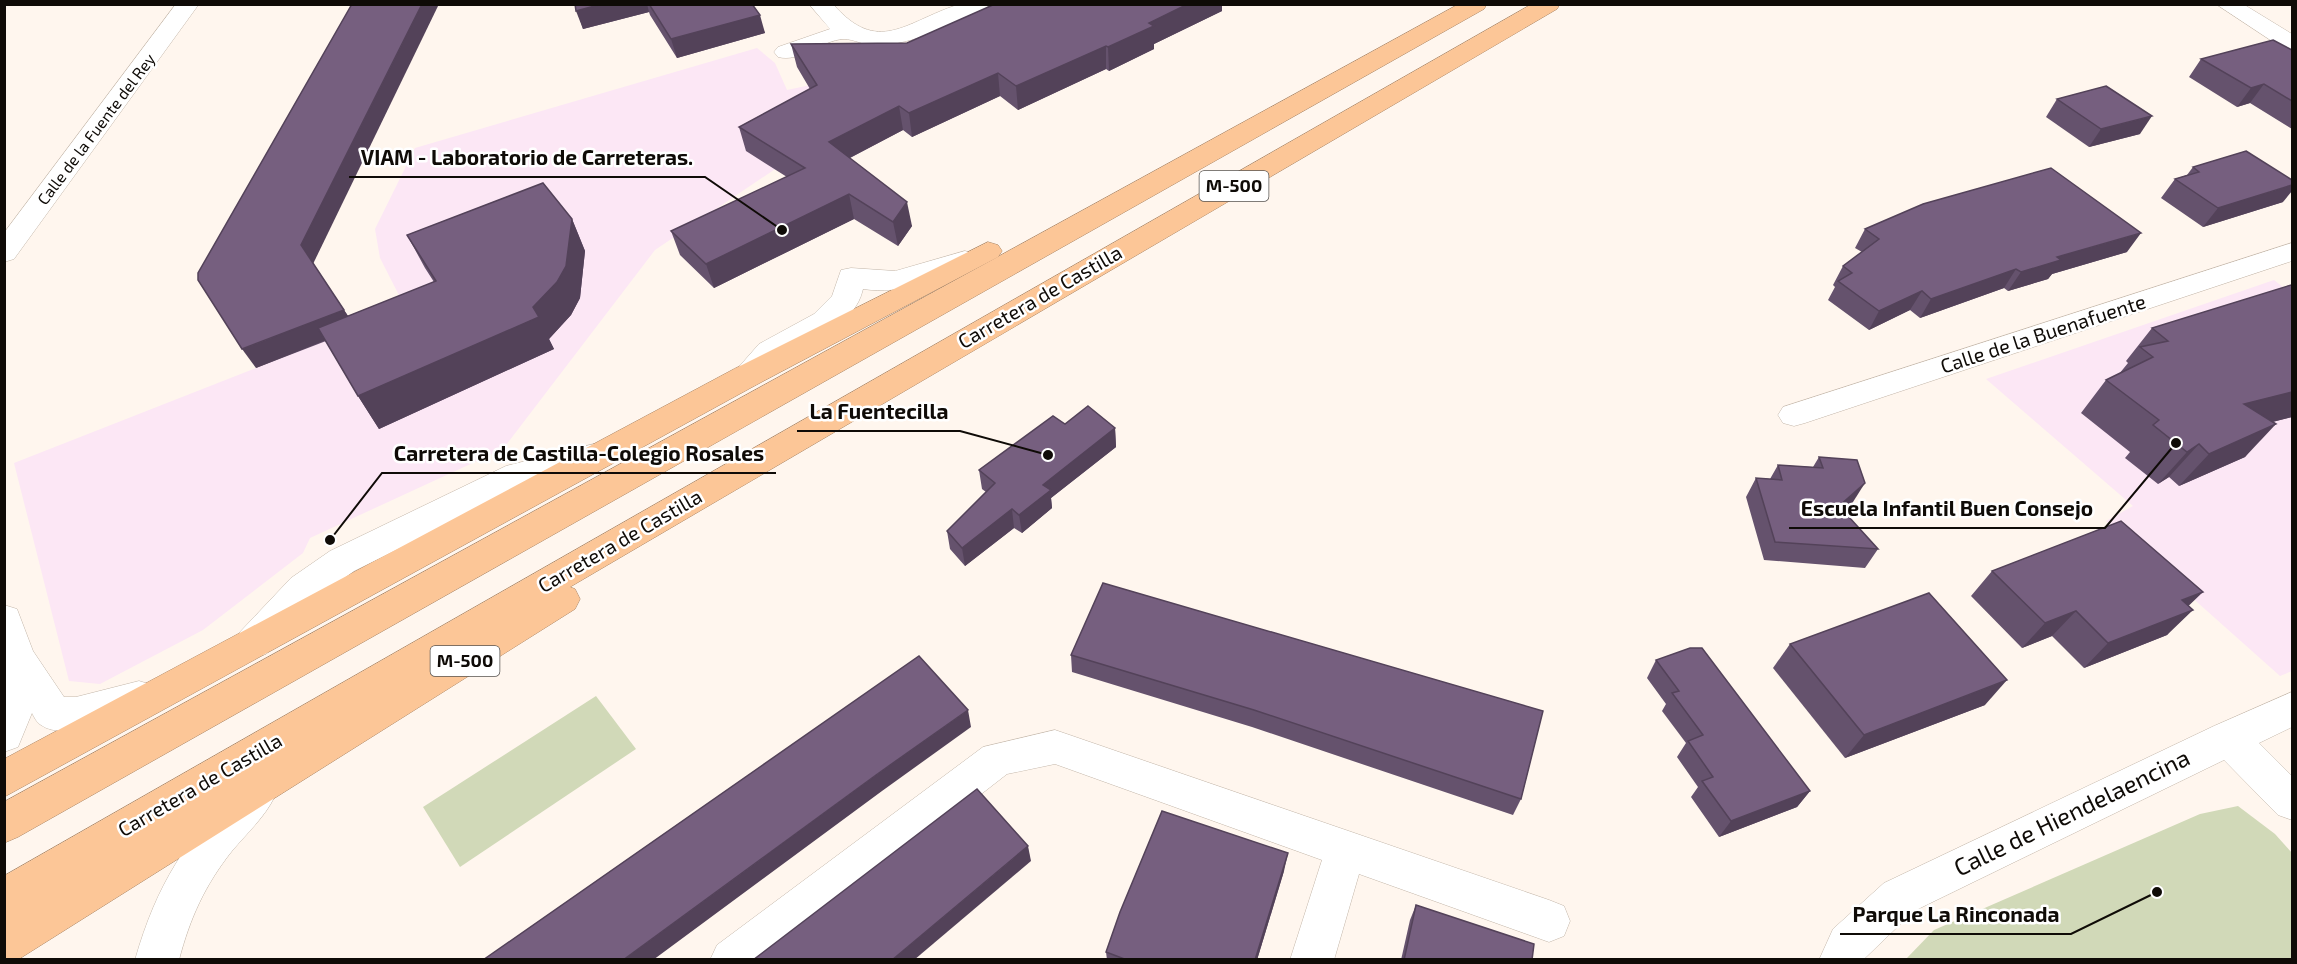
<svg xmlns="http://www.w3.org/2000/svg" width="2297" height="964" font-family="'Exo 2',sans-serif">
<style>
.education{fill:#fce7f5}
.green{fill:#d1d9b8}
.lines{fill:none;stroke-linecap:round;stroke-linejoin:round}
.minor-casing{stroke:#c3b6a9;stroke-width:1}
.highway-casing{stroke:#a98565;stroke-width:1}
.minor{fill:#fff;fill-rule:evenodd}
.highway{fill:#fcc697;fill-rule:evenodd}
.wall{fill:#65526d}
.shaded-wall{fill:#534259}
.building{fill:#765f7f;stroke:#534259;stroke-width:1.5}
.labels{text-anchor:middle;stroke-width:5;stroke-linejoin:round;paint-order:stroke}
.far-street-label{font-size:16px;fill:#0f0b07;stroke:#fff}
.shield{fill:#fff;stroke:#575451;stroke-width:1.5}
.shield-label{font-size:18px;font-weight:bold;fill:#0f0b07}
.street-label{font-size:20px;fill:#0f0b07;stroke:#fff}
.near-street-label{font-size:24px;fill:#0f0b07;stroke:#fff}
.leader{fill:none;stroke:#0f0b07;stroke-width:2}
.callout-dot{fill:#0f0b07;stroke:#fff;stroke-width:2}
.callout-label{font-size:21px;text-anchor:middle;font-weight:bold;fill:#0f0b07;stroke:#fff;stroke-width:5;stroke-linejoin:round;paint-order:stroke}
</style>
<rect width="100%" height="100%" fill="#fff6ee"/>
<g class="education">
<path d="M757,48L775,63L787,90L820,83L802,151L655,250L503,449L310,538L303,553L203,630L100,684L69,681L14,463L406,309L380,258L375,229L415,148Z"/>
<path d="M2274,280L2292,294V671L2280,676L2106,521L2133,506L1986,379Z"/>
</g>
<g class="green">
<path d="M596,696L636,749L460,867L423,807Z"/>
<path d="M2238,806L2275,834L2292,853V959H1906L1934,930L2200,814Z"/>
</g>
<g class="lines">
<g class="minor-casing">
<g id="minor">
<path d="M176,4H199L14,259L4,262V233Z"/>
<path d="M809,4H833C878,56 905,22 957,5C966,2 979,4 989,4L986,9C952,24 914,45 876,45C865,46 854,39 844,39C821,40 801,63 778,57L774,52L778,47L830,29Z"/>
<path d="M2216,4H2243L2292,34V51L2284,49Z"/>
<path d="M2292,243V261L1805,423L1794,426L1783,423L1778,415L1783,407Z"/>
<path d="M965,251L975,254L979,260L975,266C940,279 901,295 863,289C855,326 811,339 783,357C773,364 767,377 757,384C749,389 742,387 734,385L730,377L759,344L814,314L832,296L841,270L851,268L895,271Z"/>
<path d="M594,444L605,448L610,456L605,464L527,485L354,571L317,598L266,654L253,658L240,654L235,643L240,632L291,578L330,551L506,466Z"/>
<path d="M4,605L17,609L33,651L64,697H76L139,681L152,685L158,697L152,709C127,718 64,742 41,725C37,723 34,717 32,713L18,747L4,752Z"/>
<path d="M2292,692V727L2259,743L2292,776V820L2278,815L2224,760L1914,911L1863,960H1819L1833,929L1884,883L2214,726Z"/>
<path d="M1055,730L1549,900L1564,906L1570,921L1564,936L1549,942L1359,874L1334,960H1290L1322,860L1055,764L1007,774L768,960H710L717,945L983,747Z"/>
<path d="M255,778L269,783L275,796C265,817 247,833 232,851C205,885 190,918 179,960H135C157,883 186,840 241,783Z"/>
</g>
</g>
<g class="highway-casing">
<g id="highway">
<path d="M1459,4H1487L1484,9L18,837L4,843V802Z"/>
<path d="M1532,4H1560L1557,9L570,587L575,589L580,599L575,609L19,959L4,960V876Z"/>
<path d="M988,242L998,245L1002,251L998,257L756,385L4,797V759L734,369Z"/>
</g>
</g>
<use href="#minor" class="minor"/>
<use href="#highway" class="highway"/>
</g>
<g class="wall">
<path d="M575,4H752L765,33L677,58L650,15L649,12L583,29Z"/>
<path d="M995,4H1222V11L1154,44V49L1109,71L1106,69L1018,110L1000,96L912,137L903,130L850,158L912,226L898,246L854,219L714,288L680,255L671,231L787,177L746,151L739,127L810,89L797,67L791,44L907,43Z"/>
<path d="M2292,50V129L2250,103L2237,107L2189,77L2201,59Z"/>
<path d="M2057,99L2140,134L2089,147L2046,117Z"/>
<path d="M2193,167L2283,202L2203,227L2161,198L2175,179L2187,175Z"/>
<path d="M572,219L585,251L580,298L571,315L549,339L554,349L379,429L358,396L326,341L256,368L313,263L348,316L434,282L425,268L407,235Z"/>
<path d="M1865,229L2127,252L2052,274L2048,279L2008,291L2004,288L1920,318L1910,310L1869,330L1828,300L1835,287L1833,285L1843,266L1862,252L1855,248Z"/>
<path d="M2292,286V417L2272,422L2245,457L2179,486L2169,477L2158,484L2125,458L2130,452L2081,413L2106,380L2119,374L2128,363L2126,361L2152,328Z"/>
<path d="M1065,424L1115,428L1116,447L1051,498L1052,508L1022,533L1014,528L965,566L950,549L947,531L986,492L982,489L979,470Z"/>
<path d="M1819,457L1853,502L1843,511L1878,549L1865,568L1764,560L1746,497L1756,478L1770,479L1778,465L1813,467Z"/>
<path d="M1992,571L2189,606L2167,635L2084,668L2052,636L2022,648L1971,596Z"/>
<path d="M1790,644L1985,705L1845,758L1773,668Z"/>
<path d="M1071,655L1543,711L1521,799L1513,815L1252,727L1072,672Z"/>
<path d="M1656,660L1810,791L1797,807L1719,837L1691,797L1698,787L1677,757L1686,743L1662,711L1666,704L1647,678Z"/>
<path d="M1284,871L1257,960H1107L1106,952Z"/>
<path d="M1416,905L1532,960H1401L1410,920Z"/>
</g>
<g class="shaded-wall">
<path d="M422,4H439L313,264L301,245Z"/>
<path d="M602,4H647L649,12L583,29L576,11Z"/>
<path d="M1188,4H1222V11L1154,44V49L1109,71L1108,47L1149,23Z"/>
<path d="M760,15L765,33L677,58L671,39Z"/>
<path d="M1106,46V69L1018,110L1016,86Z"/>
<path d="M998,73L1000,96L912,137L909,113Z"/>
<path d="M2264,84L2250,103L2237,107L2251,88Z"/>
<path d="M899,106L903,130L834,166L829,142Z"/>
<path d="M2152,116L2140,134L2089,147L2101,129Z"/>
<path d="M2292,185V191L2283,202L2203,227L2218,208Z"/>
<path d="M849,194L854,219L714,288L706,264Z"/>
<path d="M907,202L912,226L898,246L893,222Z"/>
<path d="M572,219L585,251L580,298L571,315L549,339L554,349L379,429L358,396L533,307Z"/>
<path d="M2141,233L2127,252L2052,274L2048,279L2008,291L2021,272L2057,257Z"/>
<path d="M2016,269L2004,288L1920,318L1931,299Z"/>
<path d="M1922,291L1910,310L1869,330L1879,311Z"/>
<path d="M344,310L356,328L256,368L242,349Z"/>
<path d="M2292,392V417L2214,437L2244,404Z"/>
<path d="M2276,424L2245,457L2179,486L2209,454Z"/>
<path d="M1115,428L1116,447L1051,498L1052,508L1022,533L1019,515L1043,485Z"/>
<path d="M2199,444L2169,477L2158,484L2187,452Z"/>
<path d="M1865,483L1853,502L1828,525L1839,506Z"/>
<path d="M1012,509L1014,528L965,566L962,548Z"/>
<path d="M2203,592L2178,616L2193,610L2167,635L2084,668L2108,643L2182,600Z"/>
<path d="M2076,611L2052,636L2022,648L2045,623Z"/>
<path d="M2007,680L1985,705L1845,758L1864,735Z"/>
<path d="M968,710L971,727L882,791L653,960H623L876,775Z"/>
<path d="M1810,791L1797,807L1719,837L1731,821Z"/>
<path d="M1028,846L1031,861L914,960H892Z"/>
<path d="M1288,853L1284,871L1257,960H1255Z"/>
</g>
<g class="building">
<path d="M352,4H422L301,245L344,310L242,349L198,280V273Z"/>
<path d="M575,4H602L576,11Z"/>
<path d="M649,4H752L760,15L671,39Z"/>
<path d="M995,4H1188L1149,23L1154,26L1108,47L1106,46L1016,86L998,73L909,113L899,106L829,142L907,202L893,222L849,194L706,264L671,231L805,168L739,127L817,85L791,44L907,43Z"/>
<path d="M2273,40L2292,50V101L2264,84L2251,88L2201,59Z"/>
<path d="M2106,86L2152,116L2101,129L2057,99Z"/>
<path d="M2246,151L2292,180V185L2218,208L2175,179L2199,172L2193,167Z"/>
<path d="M2051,168L2141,233L2057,257L2061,260L2021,272L2016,269L1931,299L1922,291L1879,311L1838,281L1852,273L1843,266L1879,239L1865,229L1923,204Z"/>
<path d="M543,183L572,219L566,266L557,282L533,307L539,317L358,396L318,328L436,281L407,235Z"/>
<path d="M2291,285L2292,286V392L2244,404L2276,424L2209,454L2199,444L2187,452L2153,425L2159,420L2106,380L2153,357L2140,347L2168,341L2152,328Z"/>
<path d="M1088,406L1115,428L1043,485L1051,490L1019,515L1012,509L962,548L947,531L995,483L979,470L1053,416L1065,424Z"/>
<path d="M1819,457L1857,460L1865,483L1839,506L1878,549L1775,542L1756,478L1782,480L1778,465L1823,468Z"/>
<path d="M2121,521L2203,592L2182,600L2193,610L2108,643L2076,611L2045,623L1992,571Z"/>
<path d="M1103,583L1543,711L1521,799L1254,710L1071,655Z"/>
<path d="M1929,593L2007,680L1864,735L1790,644Z"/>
<path d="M1690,648H1702L1810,791L1731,821L1702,781L1713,777L1688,741L1703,735L1672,693L1679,691L1656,660Z"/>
<path d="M919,656L968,710L876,775L623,960H483Z"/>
<path d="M977,789L1028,846L892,960H753Z"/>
<path d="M1162,811L1288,853L1255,960H1127L1106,952L1120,912Z"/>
<path d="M1416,905L1534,944L1532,960H1404Z"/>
</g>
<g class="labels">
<g class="far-street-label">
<text transform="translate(96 129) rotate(-53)" y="6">Calle de la Fuente del Rey</text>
</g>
<g class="shield">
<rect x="1199.5" y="171" width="69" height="30" rx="4.5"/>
<rect x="430.5" y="646" width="69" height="30" rx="4.5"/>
</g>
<g class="shield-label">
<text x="1234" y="192">M-500</text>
<text x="465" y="667">M-500</text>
</g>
<g class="street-label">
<text transform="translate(1040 297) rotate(-30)" y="7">Carretera de Castilla</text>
<text transform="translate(2043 334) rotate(-18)" y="7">Calle de la Buenafuente</text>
<text transform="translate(620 541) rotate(-30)" y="7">Carretera de Castilla</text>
<text transform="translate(200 785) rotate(-30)" y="7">Carretera de Castilla</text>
</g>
<g class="near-street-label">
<text transform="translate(2072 813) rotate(-26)" y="8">Calle de Hiendelaencina</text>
</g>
</g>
<path class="leader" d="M782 230L705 177H349M1048 455L960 431H797M330 540L382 473H776M2176 443L2105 528H1789M2157 892L2071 934H1840"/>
<g class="callout-dot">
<circle cx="782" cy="230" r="6"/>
<circle cx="1048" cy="455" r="6"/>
<circle cx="330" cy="540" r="6"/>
<circle cx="2176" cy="443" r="6"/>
<circle cx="2157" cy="892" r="6"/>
</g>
<g class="callout-label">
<text x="527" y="165">VIAM - Laboratorio de Carreteras.</text>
<text x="879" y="419">La Fuentecilla</text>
<text x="579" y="461">Carretera de Castilla-Colegio Rosales</text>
<text x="1947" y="516">Escuela Infantil Buen Consejo</text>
<text x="1956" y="922">Parque La Rinconada</text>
</g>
<rect width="2297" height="964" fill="none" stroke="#0f0b07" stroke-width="12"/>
</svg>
